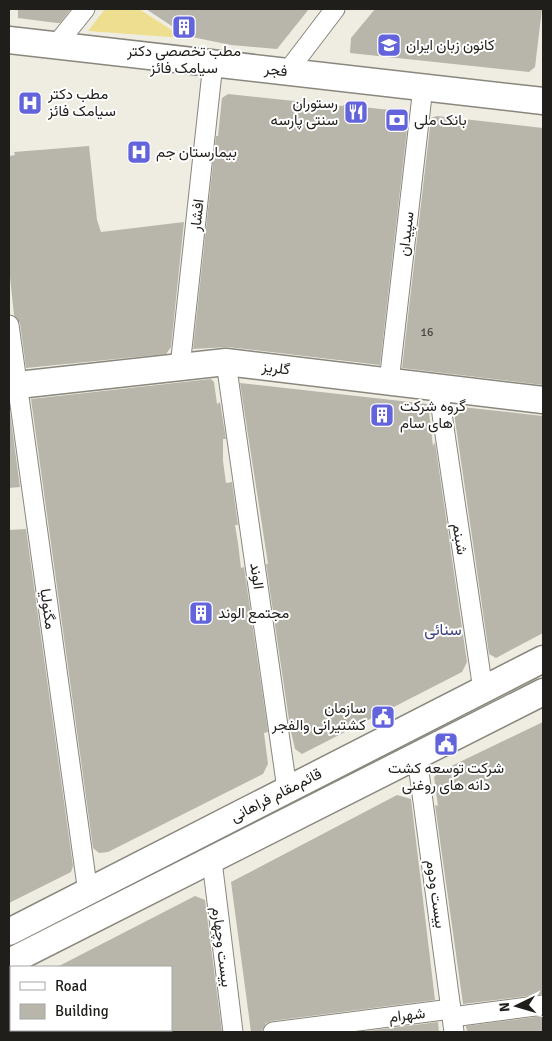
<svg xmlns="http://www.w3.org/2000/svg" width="552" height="1041" font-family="Signika,Vazirmatn,sans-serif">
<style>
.green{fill:#edde90}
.building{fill:#b8b6ab}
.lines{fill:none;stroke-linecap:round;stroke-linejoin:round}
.street-casing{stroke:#89877d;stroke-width:21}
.secondary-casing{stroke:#89877d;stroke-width:29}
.street{stroke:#fff;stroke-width:19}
.secondary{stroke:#fff;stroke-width:26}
.labels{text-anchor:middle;stroke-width:4;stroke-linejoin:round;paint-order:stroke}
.number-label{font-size:12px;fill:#45443e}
.poi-label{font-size:15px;fill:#1f1e1a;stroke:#fff;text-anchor:start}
.street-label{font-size:15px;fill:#1f1e1a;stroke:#fff}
.neighbourhood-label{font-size:16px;fill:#3b3e7a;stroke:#fff}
</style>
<rect width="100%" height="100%" fill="#efede2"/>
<path class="green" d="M105,9H139L184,38L88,31Z"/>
<g class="building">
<path d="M18,9H71L60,23H57L18,18Z"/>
<path d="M146,9H309L277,49L231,45L187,36Z"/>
<path d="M375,9H542L535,67L529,72L350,53L351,38Z"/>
<path d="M228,94L342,106L348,103L362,105V107L400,111L408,121L380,365L228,347L193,349L216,136H218L222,98Z"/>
<path d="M437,116L543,128V385L402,368L431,118Z"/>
<path d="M89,146L97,220L101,232L184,222L171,347L166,354L26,368L20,323L14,315L9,267V156L15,155L14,152Z"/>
<path d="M211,379L214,382L217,404L220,402L226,439H223V461L226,483L232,482L238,525H235L238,543L241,568L244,567L268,732L264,733L268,764L263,774L108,852L99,853L93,848L31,399Z"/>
<path d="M240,383L428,404L433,446L435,442L467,662L462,672L302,754L295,749L290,727L266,564H268Z"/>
<path d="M9,405L20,487L9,488Z"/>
<path d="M453,406L543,416V633L496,658L489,654Z"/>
<path d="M26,529L73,866L71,872L9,903V530Z"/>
<path d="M543,722V994L463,1004L435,805L438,806L434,777L441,771Z"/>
<path d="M397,795L411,799L435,1000L272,1021L266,1023L262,1031L251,1032L231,882Z"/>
<path d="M195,896L205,900L222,1032H171V967H57Z"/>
<path d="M543,1016V1032H467L466,1026Z"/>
<path d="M438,1022L439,1032H359Z"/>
</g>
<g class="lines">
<g class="street-casing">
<g id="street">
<path d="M56,45L85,9"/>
<path d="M287,72L335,9"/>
<path d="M9,325L88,893"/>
<path d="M226,362L287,789"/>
<path d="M180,367L213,63"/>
<path d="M389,382L423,87"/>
<path d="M438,387L483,690"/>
<path d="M417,757L454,1032"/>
<path d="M212,861L233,1032"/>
<path d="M9,975L11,993"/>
<path d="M452,1017L543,1005"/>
<path d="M16,1030L17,1032"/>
<path d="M273,1032L451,1009"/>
</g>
</g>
<g class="secondary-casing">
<g id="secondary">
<path d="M9,40L543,101"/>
<path d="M9,386L226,362L543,400"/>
<path d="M9,932L543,659"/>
<path d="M9,962L543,692"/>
</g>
</g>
<use href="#street" class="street"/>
<use href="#secondary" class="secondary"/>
</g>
<defs>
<g id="building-square" transform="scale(1.25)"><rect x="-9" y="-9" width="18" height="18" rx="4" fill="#6364dc" stroke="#fff"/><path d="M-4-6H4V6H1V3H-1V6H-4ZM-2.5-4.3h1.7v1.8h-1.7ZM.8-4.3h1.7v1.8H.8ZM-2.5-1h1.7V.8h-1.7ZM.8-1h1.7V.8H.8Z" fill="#fff"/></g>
<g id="school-square" transform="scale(1.25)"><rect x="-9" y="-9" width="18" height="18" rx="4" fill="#6364dc" stroke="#fff"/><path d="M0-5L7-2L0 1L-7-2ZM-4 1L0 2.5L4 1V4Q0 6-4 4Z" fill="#fff"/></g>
<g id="hospital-square" transform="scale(1.25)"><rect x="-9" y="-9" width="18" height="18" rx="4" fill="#6364dc" stroke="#fff"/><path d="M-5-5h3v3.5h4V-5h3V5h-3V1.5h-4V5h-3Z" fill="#fff"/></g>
<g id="restaurant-square" transform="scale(1.25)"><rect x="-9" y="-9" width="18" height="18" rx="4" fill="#6364dc" stroke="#fff"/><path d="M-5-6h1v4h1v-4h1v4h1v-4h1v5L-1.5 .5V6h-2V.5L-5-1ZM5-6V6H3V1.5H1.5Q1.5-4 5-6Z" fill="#fff"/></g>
<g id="bank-square" transform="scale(1.25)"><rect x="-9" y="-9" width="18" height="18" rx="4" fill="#6364dc" stroke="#fff"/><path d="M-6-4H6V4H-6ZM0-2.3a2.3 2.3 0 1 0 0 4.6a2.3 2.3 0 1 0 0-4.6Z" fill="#fff"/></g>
<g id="civic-square" transform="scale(1.25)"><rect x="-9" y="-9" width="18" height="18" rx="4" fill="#6364dc" stroke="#fff"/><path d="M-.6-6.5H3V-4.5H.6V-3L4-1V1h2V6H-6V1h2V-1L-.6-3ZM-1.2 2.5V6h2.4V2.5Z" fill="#fff"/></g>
</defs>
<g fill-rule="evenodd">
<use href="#building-square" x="184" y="27"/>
<use href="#school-square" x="389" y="45"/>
<use href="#hospital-square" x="30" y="103"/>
<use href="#restaurant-square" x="356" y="112"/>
<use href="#bank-square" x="397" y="120"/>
<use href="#hospital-square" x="139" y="152"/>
<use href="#building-square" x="382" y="415"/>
<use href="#building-square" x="201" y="613"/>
<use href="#civic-square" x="383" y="717"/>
<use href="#civic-square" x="446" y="744"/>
</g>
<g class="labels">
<g class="number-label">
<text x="427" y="336">16</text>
</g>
<g class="poi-label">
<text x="406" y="50">کانون زبان ایران</text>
<text x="184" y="56" text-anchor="middle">مطب تخصصی دکتر<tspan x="184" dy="17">سیامک فائز</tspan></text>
<text x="48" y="99">مطب دکتر<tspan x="48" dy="17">سیامک فائز</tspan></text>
<text x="338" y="108" text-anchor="end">رستوران<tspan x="338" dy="17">سنتی پارسه</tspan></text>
<text x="414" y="125">بانک ملی</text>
<text x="156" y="157">بیمارستان جم</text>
<text x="400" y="411">گروه شرکت<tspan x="400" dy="17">های سام</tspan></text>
<text x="218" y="618">مجتمع الوند</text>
<text x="366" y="713" text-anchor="end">سازمان<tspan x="366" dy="17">کشتیرانی والفجر</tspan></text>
<text x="446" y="773" text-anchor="middle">شرکت توسعه کشت<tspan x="446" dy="17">دانه های روغنی</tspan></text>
</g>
<g class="street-label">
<text transform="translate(276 70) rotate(7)" y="5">فجر</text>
<text transform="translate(197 215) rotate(-84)" y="5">افشار</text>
<text transform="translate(406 234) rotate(-83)" y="5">سپیدان</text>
<text transform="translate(276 368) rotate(7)" y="5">گلریز</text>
<text transform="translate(460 539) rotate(81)" y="5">شبنم</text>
<text transform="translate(257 576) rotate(82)" y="5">الوند</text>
<text transform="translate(48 609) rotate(82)" y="5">مگنولیا</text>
<text transform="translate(276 795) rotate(-27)" y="5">قائم‌مقام فراهانی</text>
<text transform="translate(436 894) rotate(82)" y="5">بیست ودوم</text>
<text transform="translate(222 947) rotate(83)" y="5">بیست وچهارم</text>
<text transform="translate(407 1015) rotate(-7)" y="5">شهرام</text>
</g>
<g class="neighbourhood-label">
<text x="443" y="635">سنائی</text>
</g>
</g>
<rect width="552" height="1041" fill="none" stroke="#1f1e1a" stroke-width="20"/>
<rect x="10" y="966" width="162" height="65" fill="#ffffff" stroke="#a5a5a3"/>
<rect x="20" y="982" width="25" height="8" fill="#ffffff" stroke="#a5a5a3"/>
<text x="55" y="991" font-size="15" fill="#1f1e1a">Road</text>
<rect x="20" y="1004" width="25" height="15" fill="#b8b6ab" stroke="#a5a5a3"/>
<text x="55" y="1016" font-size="15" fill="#1f1e1a">Building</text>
<g transform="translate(517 1006) rotate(265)" stroke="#ffffff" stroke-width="4" paint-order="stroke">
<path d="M0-4L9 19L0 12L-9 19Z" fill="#1f1e1a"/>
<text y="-8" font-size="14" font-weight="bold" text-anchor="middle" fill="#1f1e1a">N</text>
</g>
</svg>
